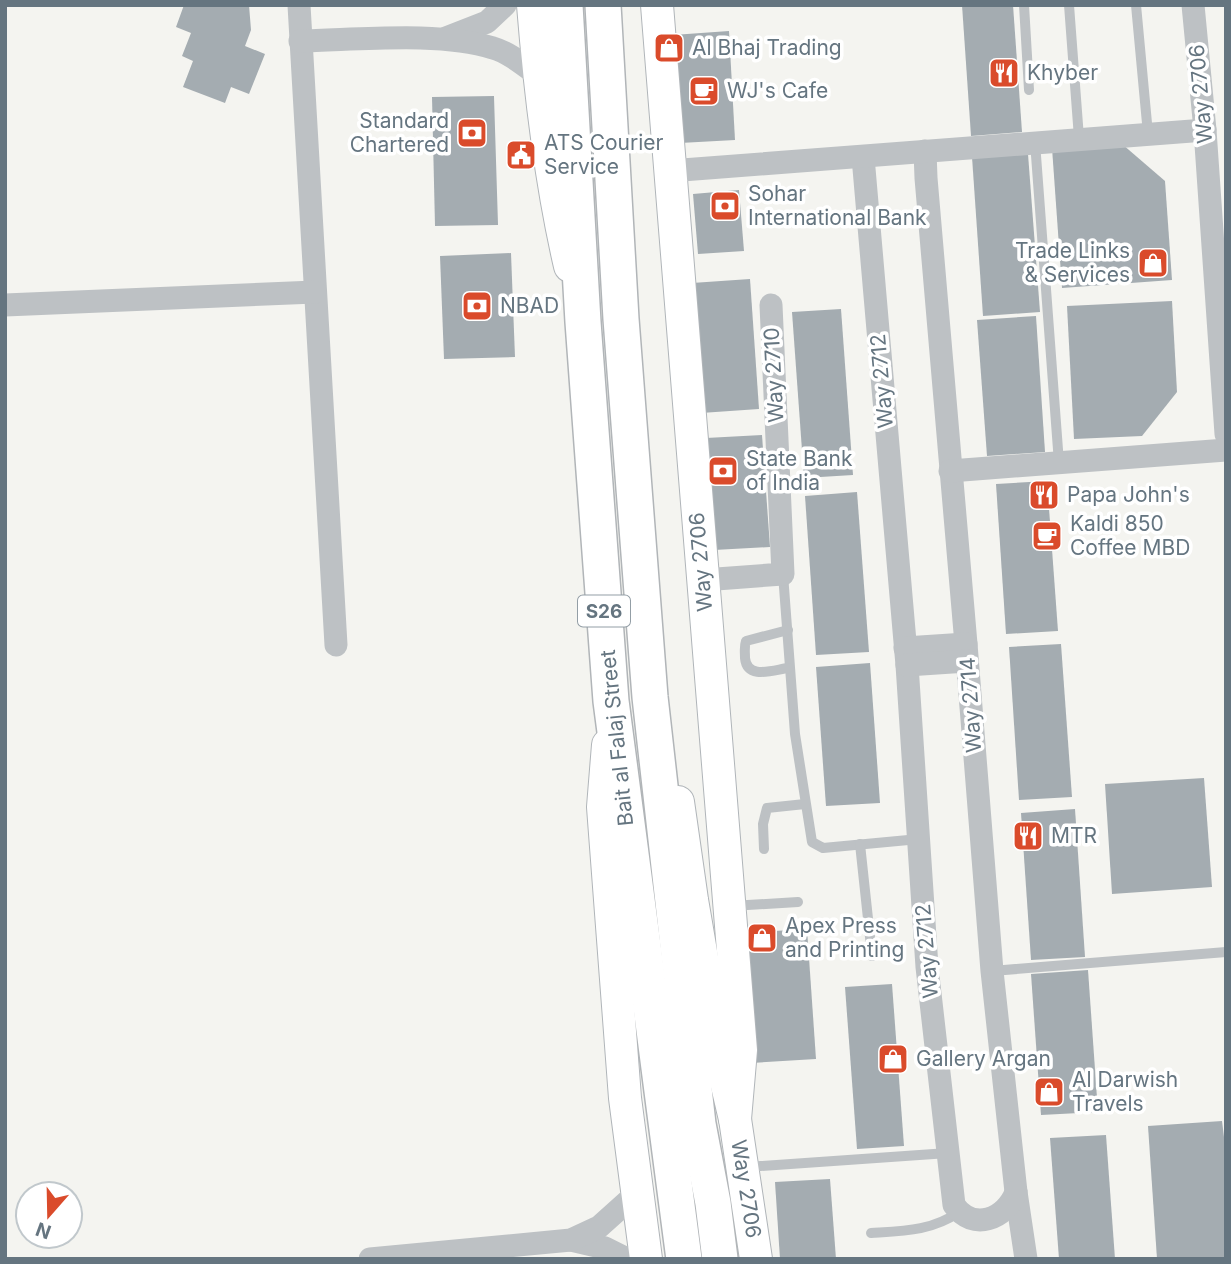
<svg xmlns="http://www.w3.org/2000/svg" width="1231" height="1264" font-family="Inter,sans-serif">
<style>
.building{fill:#a4acb1}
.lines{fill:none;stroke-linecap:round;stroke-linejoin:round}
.secondary-casing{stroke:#b0b5b9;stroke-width:34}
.primary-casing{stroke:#b1b5b8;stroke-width:38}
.lane{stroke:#bdc1c4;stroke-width:10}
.street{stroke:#bdc1c4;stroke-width:23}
.secondary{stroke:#fff;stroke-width:32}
.primary{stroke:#fff;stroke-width:35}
.labels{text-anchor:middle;stroke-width:7;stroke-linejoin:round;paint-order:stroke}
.shield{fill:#fff;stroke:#939ea6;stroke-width:2}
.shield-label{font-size:19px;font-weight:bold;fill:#657580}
.poi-label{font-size:21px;fill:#657580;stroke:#fff;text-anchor:start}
.street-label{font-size:21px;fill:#657580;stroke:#fff}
</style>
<rect width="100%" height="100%" fill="#f4f4f0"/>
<g class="building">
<path d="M184,5H249L251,30L245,46L265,54L249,94L231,87L225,103L183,87L193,61L182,56L191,33L176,27Z"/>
<path d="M962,5H1013L1022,132L971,136Z"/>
<path d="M729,31L735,140L680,143L673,35Z"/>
<path d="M494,96L498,225L435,226L432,97Z"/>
<path d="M1122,144L1165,181L1172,280L1062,288L1052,148Z"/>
<path d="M1028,154L1040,312L983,316L972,157Z"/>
<path d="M739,190L744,251L698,254L693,194Z"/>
<path d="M511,253L515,357L444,359L440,256Z"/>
<path d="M750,279L759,409L701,413L692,283Z"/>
<path d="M1172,301L1177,392L1142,436L1074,439L1067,306Z"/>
<path d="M841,309L853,475L804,478L792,312Z"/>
<path d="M1036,316L1045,452L987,456L977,320Z"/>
<path d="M762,435L770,547L714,550L706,438Z"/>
<path d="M1047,481L1058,631L1006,634L996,484Z"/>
<path d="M857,492L869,652L816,655L805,496Z"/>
<path d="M1061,644L1072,797L1019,800L1009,647Z"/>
<path d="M870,663L880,803L826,806L816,667Z"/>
<path d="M1204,778L1212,887L1112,894L1105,784Z"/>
<path d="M1075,809L1085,957L1031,960L1021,813Z"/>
<path d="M807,929L816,1059L751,1063L742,933Z"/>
<path d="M1088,970L1098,1112L1041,1115L1031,974Z"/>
<path d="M892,984L904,1146L857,1149L845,987Z"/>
<path d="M1222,1121L1226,1153V1259H1157L1148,1126Z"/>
<path d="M1106,1135L1115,1259H1059L1050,1138Z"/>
<path d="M830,1179L836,1259H780L775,1182Z"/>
</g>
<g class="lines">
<g class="secondary-casing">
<g id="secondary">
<path d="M533,5C540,93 550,180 570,266"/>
<path d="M657,5L741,1050L735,1119"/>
<path d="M608,745L603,807L625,1098L646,1259"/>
<path d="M678,802L692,900L716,1039L735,1119L756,1259"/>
</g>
</g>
<g class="primary-casing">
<g id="primary">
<path d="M565,5L583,322L611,701L684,1259"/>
<path d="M603,5L621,319L650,697L698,1124L713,1203L720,1259"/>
</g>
</g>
<g class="lane">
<path d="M1024,5L1029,90"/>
<path d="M1069,5L1079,138"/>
<path d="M1136,5L1148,134"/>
<path d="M1035,142L1059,463"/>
<path d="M783,574L795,734L812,842L823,848L919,839"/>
<path d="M788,630L746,641C744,647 745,651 745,658C747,680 773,670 788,668"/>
<path d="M860,844L872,956"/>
<path d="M764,849L763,824L767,808L805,804"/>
<path d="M731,906L798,902"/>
<path d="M992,971L1226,952"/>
<path d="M746,1167L948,1153"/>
<path d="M871,1233C903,1231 932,1231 959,1212"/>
</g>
<g class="street">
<path d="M299,5L336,645"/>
<path d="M1193,5L1205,130L1226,434"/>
<path d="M446,38L487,22L505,5"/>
<path d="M300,41C357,40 440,31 493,48C510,53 525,66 539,76"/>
<path d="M925,151L926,178L966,644L992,971L1016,1192L1026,1259"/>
<path d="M863,157L907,665L927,967L954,1205C973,1232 1006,1219 1016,1192"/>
<path d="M669,171L1205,130"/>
<path d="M5,305L315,292"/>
<path d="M950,471L1226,450"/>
<path d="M703,580L783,574L771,305"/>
<path d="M905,648L966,644"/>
<path d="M907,665L967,661"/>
<path d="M571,1240L605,1248L627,1259"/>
<path d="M370,1259L571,1240L599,1227L638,1192"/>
</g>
<use href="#secondary" class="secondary"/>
<use href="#primary" class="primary"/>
</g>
<defs>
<g id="shop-square" transform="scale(1.575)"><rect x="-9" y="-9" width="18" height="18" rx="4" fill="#da4b2b" stroke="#fff"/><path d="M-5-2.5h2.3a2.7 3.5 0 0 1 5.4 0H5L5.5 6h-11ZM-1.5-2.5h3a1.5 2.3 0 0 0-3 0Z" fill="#fff"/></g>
<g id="restaurant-square" transform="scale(1.575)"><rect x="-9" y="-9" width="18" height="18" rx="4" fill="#da4b2b" stroke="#fff"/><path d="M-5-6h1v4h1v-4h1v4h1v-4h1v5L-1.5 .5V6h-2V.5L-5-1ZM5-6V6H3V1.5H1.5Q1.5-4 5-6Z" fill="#fff"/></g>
<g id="cafe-square" transform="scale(1.575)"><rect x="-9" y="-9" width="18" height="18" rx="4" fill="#da4b2b" stroke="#fff"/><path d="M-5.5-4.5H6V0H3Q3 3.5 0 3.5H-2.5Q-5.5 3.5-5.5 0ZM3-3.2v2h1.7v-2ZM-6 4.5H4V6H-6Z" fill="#fff"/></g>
<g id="bank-square" transform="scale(1.575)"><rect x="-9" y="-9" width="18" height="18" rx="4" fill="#da4b2b" stroke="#fff"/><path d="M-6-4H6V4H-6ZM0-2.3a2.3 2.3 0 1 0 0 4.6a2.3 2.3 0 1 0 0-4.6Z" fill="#fff"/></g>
<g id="civic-square" transform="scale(1.575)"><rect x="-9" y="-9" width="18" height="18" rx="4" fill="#da4b2b" stroke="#fff"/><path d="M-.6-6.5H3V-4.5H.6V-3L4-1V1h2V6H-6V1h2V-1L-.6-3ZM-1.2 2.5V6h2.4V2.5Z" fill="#fff"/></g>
</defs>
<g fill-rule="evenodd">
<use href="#shop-square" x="669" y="48"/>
<use href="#restaurant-square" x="1004" y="73"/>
<use href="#cafe-square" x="704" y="91"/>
<use href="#bank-square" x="472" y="133"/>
<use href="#civic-square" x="521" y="155"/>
<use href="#bank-square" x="725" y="206"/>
<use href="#shop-square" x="1153" y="263"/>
<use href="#bank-square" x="477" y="306"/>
<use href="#bank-square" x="723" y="471"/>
<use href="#restaurant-square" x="1044" y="495"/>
<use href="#cafe-square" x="1047" y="536"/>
<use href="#restaurant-square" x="1028" y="836"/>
<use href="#shop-square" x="762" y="938"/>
<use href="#shop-square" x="893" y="1059"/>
<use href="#shop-square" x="1049" y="1092"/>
</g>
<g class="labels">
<rect class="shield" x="578" y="595.5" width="52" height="31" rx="5"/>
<g class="shield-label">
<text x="604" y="618">S26</text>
</g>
<g class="poi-label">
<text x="692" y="55">Al Bhaj Trading</text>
<text x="1027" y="80">Khyber</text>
<text x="727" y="98">WJ's Cafe</text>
<text x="449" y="128" text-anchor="end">Standard<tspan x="449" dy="24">Chartered</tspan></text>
<text x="544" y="150">ATS Courier<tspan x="544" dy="24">Service</tspan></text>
<text x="748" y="201">Sohar<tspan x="748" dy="24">International Bank</tspan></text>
<text x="1130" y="258" text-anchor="end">Trade Links<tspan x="1130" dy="24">&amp; Services</tspan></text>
<text x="500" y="313">NBAD</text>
<text x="746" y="466">State Bank<tspan x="746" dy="24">of India</tspan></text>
<text x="1067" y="502">Papa John's</text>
<text x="1070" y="531">Kaldi 850<tspan x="1070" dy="24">Coffee MBD</tspan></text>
<text x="1051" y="843">MTR</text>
<text x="785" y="933">Apex Press<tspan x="785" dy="24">and Printing</tspan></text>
<text x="916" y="1066">Gallery Argan</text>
<text x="1072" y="1087">Al Darwish<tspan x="1072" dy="24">Travels</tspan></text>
</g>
<g class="street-label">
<text transform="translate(1201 94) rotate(-95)" y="7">Way 2706</text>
<text transform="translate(774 375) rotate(-93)" y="7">Way 2710</text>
<text transform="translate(882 381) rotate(-95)" y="7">Way 2712</text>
<text transform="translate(701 562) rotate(-95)" y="7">Way 2706</text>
<text transform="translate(971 705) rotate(-94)" y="7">Way 2714</text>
<text transform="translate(617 738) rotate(-96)" y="7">Bait al Falaj Street</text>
<text transform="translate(927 951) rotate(-95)" y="7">Way 2712</text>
<text transform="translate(746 1189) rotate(81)" y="7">Way 2706</text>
</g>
</g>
<rect width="1231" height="1264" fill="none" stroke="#657580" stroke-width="14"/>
<g transform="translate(49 1215) rotate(200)"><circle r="33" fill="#ffffff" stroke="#c1c8cc" stroke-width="2"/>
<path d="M0-5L12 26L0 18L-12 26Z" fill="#da4b2b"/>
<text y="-10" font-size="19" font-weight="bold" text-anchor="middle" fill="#657580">N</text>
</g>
</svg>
